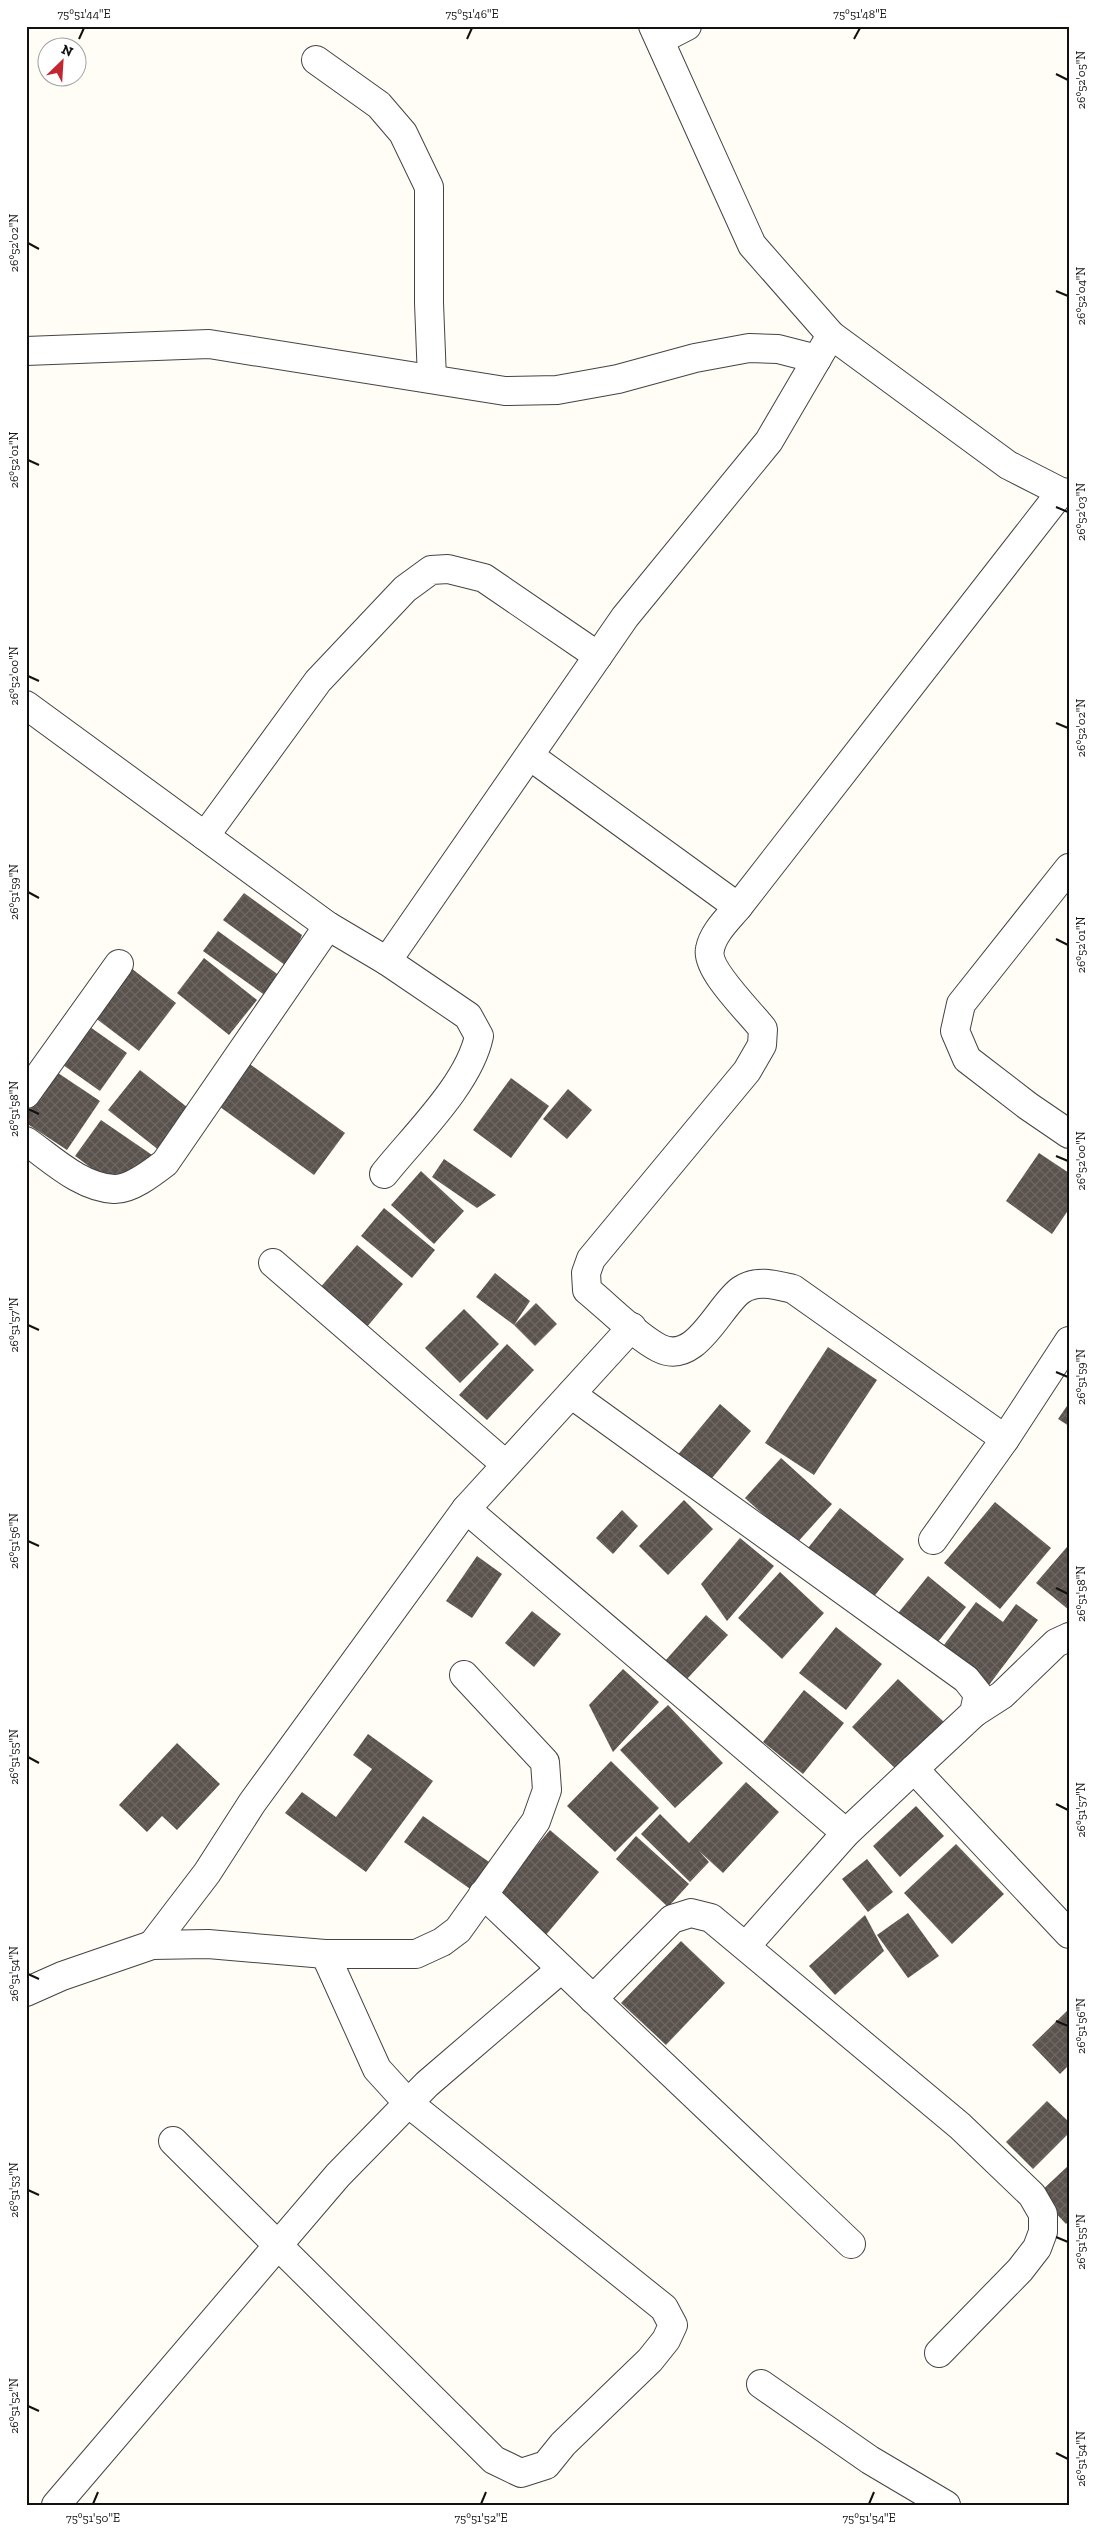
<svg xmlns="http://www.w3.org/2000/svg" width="1095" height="2531" font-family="'Zilla Slab',serif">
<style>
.building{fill:url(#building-cross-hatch)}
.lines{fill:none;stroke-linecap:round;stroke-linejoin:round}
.minor-casing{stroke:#444;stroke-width:30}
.minor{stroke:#fff;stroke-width:28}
.ticks{fill:none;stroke:#111;stroke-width:2}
.neatline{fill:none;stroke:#111;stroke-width:2}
.ticks-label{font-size:12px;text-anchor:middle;fill:#111}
</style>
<defs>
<pattern id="building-cross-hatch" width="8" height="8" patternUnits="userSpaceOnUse" patternTransform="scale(1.25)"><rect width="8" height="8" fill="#5a524d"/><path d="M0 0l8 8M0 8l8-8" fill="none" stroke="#6d6662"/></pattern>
</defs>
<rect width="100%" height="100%" fill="#fffdf5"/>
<g class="building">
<path d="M244,893L302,935L289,968L223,920Z"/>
<path d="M218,931L280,976L266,996L203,951Z"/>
<path d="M204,958L257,1000L229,1035L177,993Z"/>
<path d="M131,968L176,1003L139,1051L94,1017Z"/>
<path d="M90,1027L127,1053L100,1091L63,1065Z"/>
<path d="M247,1062L345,1133L314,1175L216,1104Z"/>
<path d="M140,1070L192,1111L160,1151L108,1110Z"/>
<path d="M55,1071L100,1101L67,1150L26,1123V1115Z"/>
<path d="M511,1078L549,1106L511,1158L473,1130Z"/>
<path d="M568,1089L592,1110L567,1139L543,1119Z"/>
<path d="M101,1120L155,1157L112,1183L75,1156Z"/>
<path d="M1039,1153L1069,1173V1209L1052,1234L1006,1201Z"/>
<path d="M444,1159L496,1195L477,1208L432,1177Z"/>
<path d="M421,1171L464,1211L434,1244L391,1205Z"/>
<path d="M384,1208L435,1250L412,1278L361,1236Z"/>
<path d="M357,1245L403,1284L366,1328L319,1289Z"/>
<path d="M495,1273L530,1301L514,1325L536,1303L557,1324L535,1346L514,1325L476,1297Z"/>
<path d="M464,1309L499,1344L460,1383L425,1348Z"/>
<path d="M507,1344L534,1370L487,1420L459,1395Z"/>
<path d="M828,1347L877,1380L814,1475L765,1443Z"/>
<path d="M1069,1403V1426L1058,1419Z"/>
<path d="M720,1404L751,1431L708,1483L676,1457Z"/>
<path d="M781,1458L832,1504L796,1544L745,1498Z"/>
<path d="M684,1500L713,1529L668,1575L639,1546Z"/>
<path d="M995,1502L1051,1548L1000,1609L944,1563Z"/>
<path d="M840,1508L904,1559L872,1599L808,1548Z"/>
<path d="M622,1510L638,1526L613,1554L596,1538Z"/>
<path d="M740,1538L774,1566L727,1621L701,1584Z"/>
<path d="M1067,1547L1069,1549V1610L1036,1583Z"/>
<path d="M477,1556L502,1574L472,1618L446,1601Z"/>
<path d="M780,1572L824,1613L782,1659L738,1618Z"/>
<path d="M928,1576L966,1607L933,1648L895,1617Z"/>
<path d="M976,1602L1003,1622L1016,1604L1038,1620L989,1685L941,1649Z"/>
<path d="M532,1611L561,1634L534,1667L505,1643Z"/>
<path d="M706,1615L728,1635L686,1680L665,1661Z"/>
<path d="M836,1627L882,1664L846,1710L799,1673Z"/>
<path d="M623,1669L659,1702L613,1752L589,1705Z"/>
<path d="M898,1679L945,1723L898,1771L852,1727Z"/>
<path d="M804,1690L844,1723L803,1774L763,1742Z"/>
<path d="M668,1705L723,1763L675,1808L620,1750Z"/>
<path d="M368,1734L433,1781L366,1872L285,1813L302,1792L336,1817L372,1769L353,1755Z"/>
<path d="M177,1743L220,1784L177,1830L162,1816L147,1832L119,1805Z"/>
<path d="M611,1761L659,1808L615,1852L567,1806Z"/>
<path d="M746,1782L779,1812L723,1873L699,1851L709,1862L690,1882L641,1834L660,1814L689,1843Z"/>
<path d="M916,1806L944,1836L900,1877L873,1846Z"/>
<path d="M423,1816L492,1864L473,1891L404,1842Z"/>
<path d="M550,1830L599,1872L540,1942L491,1900Z"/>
<path d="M636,1836L689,1884L668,1907L616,1859Z"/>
<path d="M956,1844L1004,1894L952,1944L904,1893Z"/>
<path d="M867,1859L893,1892L868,1912L842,1879Z"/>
<path d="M908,1913L939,1956L908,1978L877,1935Z"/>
<path d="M865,1915L884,1951L835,1995L809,1966Z"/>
<path d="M681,1941L725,1983L666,2045L621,2003Z"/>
<path d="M1069,2009V2065L1060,2074L1032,2045Z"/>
<path d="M1047,2101L1069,2122V2133L1033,2169L1006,2142Z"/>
<path d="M1069,2165V2221L1066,2224L1038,2194Z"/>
</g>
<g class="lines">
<g class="minor-casing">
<g id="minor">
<path d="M653,26L752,245L831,335L1008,465L1061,492L1069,493"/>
<path d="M660,40L687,26"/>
<path d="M316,60L379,105L403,133L429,187V303L432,379"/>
<path d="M26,351L209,344L505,391L557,390L618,379L695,358L749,348L778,349L817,359"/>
<path d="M26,705L328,926L387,961L625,617L769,441L831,335"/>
<path d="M530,756L738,907L1061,492"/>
<path d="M205,836L318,681L405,589L431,570L448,569L484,578L598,656"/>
<path d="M1069,868L961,1004L955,1031L967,1059L1028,1106L1069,1134"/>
<path d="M738,907C728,919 713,933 710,949C705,969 750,1012 763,1029L762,1045L747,1071L591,1259L586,1273L587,1290C608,1307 636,1336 659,1348C696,1367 719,1305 741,1290C757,1279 776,1285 793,1289L1005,1439L1069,1341"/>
<path d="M26,1094L119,964"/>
<path d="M26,1141C52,1159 80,1187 114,1189C130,1190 152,1173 165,1163L328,926"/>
<path d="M384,1174C415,1135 469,1084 479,1036L468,1016L387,961"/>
<path d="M273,1263L505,1464"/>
<path d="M571,1394L966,1679L978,1694L974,1713L914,1769L1069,1934"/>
<path d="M466,1509L846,1833"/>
<path d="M933,1540L1005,1439"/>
<path d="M974,1713L1002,1695L1056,1643L1069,1637"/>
<path d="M483,1894L851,2244"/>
<path d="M152,1945L207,1873L252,1803L466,1509L632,1327"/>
<path d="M746,1946L846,1833L914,1769"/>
<path d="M26,1992L62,1976L152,1945L208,1944L325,1954H416L442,1942L458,1930L536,1821L547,1790L545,1762L464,1675"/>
<path d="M593,1999L672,1919L691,1913L711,1918L960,2126L1032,2195L1043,2214V2232L1037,2248L1020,2270L939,2353"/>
<path d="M173,2141L494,2460L521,2473L546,2465L563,2444L650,2360L666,2340L673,2325L664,2308L407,2102L377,2069L325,1954"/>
<path d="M761,2384L870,2460L946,2505"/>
<path d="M56,2505L338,2175L427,2084L561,1969"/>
</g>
</g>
<use href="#minor" class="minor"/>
</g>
<path class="ticks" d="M79,39L84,28M467,39L472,28M854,39L860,28M1056,74L1068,80M28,243L39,249M1056,291L1068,296M28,460L39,465M1056,507L1068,512M28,676L39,681M1056,723L1068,728M28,892L39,898M1056,939L1068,945M28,1109L39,1114M1056,1156L1068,1161M28,1325L39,1330M1056,1372L1068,1377M28,1541L39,1546M1056,1588L1068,1594M28,1757L39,1763M1056,1804L1068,1810M28,1974L39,1979M1056,2021L1068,2026M28,2190L39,2195M1056,2237L1068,2242M28,2406L39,2411M1056,2453L1068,2459M93,2504L98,2492M481,2504L486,2492M869,2504L874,2492"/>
<rect width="1095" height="2531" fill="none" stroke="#ffffff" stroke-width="55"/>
<g transform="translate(62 62) rotate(25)"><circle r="24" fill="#ffffff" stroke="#a0a0a0"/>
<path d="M0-4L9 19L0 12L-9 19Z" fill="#c22731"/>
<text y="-8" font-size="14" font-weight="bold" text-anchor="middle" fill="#111111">N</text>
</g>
<rect x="28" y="28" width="1040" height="2476" class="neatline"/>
<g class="ticks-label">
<text x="84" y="18">75°51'44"E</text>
<text x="472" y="18">75°51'46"E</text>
<text x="860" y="18">75°51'48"E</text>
<text transform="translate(1081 80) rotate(-90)" y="4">26°52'05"N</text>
<text transform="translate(14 243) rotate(-90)" y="4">26°52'02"N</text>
<text transform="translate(1081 296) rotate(-90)" y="4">26°52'04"N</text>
<text transform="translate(14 460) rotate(-90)" y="4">26°52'01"N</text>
<text transform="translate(1081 512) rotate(-90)" y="4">26°52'03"N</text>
<text transform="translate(14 676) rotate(-90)" y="4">26°52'00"N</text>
<text transform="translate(1081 728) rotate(-90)" y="4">26°52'02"N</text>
<text transform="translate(14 892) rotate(-90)" y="4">26°51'59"N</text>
<text transform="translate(1081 945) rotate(-90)" y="4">26°52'01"N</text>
<text transform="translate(14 1109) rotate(-90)" y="4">26°51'58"N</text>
<text transform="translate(1081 1161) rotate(-90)" y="4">26°52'00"N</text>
<text transform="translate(14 1325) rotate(-90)" y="4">26°51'57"N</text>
<text transform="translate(1081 1377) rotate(-90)" y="4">26°51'59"N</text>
<text transform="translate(14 1541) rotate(-90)" y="4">26°51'56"N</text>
<text transform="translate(1081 1594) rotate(-90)" y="4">26°51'58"N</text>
<text transform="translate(14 1757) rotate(-90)" y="4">26°51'55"N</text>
<text transform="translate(1081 1810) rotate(-90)" y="4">26°51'57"N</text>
<text transform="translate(14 1974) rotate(-90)" y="4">26°51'54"N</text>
<text transform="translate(1081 2026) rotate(-90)" y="4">26°51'56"N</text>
<text transform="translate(14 2190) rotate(-90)" y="4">26°51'53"N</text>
<text transform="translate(1081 2242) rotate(-90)" y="4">26°51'55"N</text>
<text transform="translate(14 2406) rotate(-90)" y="4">26°51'52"N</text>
<text transform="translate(1081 2459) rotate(-90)" y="4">26°51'54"N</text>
<text x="93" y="2522">75°51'50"E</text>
<text x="481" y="2522">75°51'52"E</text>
<text x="869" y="2522">75°51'54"E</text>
</g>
</svg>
